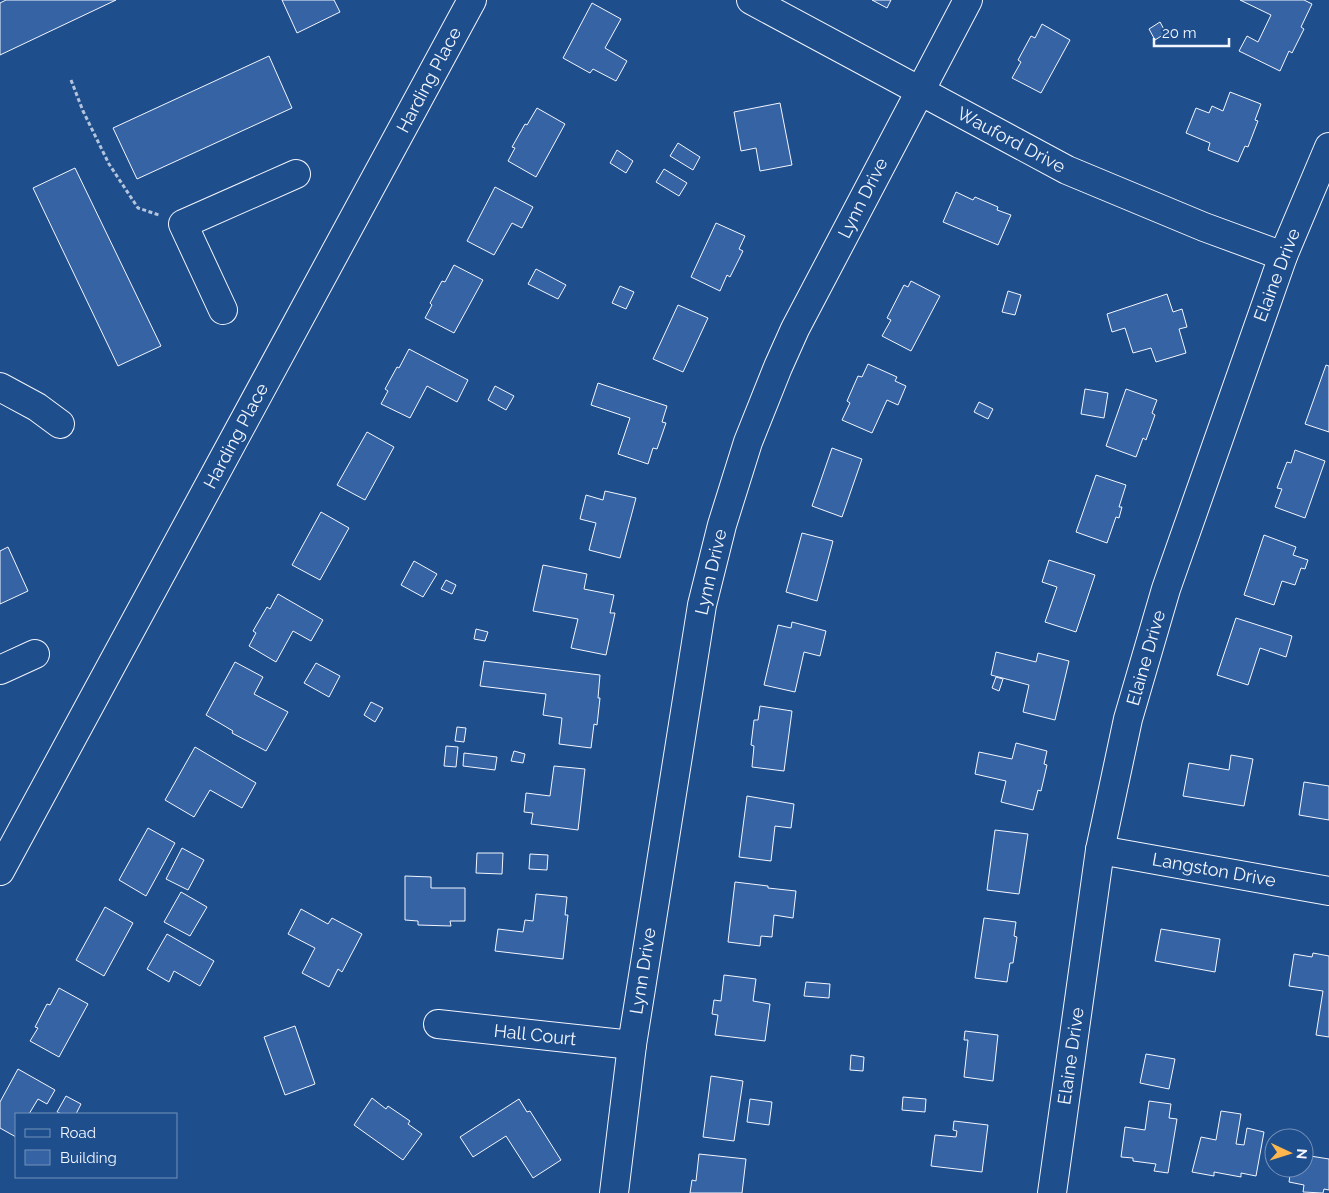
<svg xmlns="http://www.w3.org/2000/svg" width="1329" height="1193" font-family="Raleway,sans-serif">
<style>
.building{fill:#3563a3;stroke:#f2f6ff}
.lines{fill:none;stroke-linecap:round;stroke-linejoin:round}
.minor-casing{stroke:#f2f6ff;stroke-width:30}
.major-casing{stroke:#f2f6ff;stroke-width:30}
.path{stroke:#b3c4dc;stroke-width:3;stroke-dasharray:4 2.5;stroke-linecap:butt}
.minor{stroke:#1f4e8c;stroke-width:28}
.major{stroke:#1f4e8c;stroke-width:28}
.labels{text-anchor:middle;stroke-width:4;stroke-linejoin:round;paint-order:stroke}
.street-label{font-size:18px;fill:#f2f6ff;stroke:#1f4e8c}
</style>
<rect width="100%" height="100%" fill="#1f4e8c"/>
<g class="building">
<path d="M6,0H116L0,55V3Z"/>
<path d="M282,0H334L340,12L297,33Z"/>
<path d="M872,0H891L887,8Z"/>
<path d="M1240,0H1304L1312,4L1301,27L1304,29L1292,53L1289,51L1280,71L1239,51L1247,36L1258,42L1271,15Z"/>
<path d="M592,3L621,19L605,48L627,61L616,81L593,69L590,73L563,58Z"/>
<path d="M1160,22L1166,33L1155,40L1149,29Z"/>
<path d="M1042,24L1070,40L1041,93L1012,78L1021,62L1018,60L1031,36L1035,38Z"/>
<path d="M269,56L292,108L137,179L113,128Z"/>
<path d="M1230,92L1261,104L1255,120L1258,121L1248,147L1245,146L1238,162L1208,150L1210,143L1186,133L1196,108L1209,113L1212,106L1223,111Z"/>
<path d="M780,103L792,165L760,171L756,148L741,151L734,112Z"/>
<path d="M537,108L565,124L536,177L508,161L515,148L512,147L525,124L527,125Z"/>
<path d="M678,143L700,157L693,170L670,156Z"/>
<path d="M617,150L633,161L626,173L610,163Z"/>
<path d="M75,168L161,346L118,366L33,188Z"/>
<path d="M664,169L687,183L679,196L656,182Z"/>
<path d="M495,187L533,207L522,228L512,223L494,255L467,241Z"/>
<path d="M956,192L973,200L975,197L998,207L997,210L1011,215L998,245L943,222Z"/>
<path d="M716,223L745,236L739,249L743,251L730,277L727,275L720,291L691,277Z"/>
<path d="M454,265L483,280L454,333L425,318L432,305L430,303L442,281L445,282Z"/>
<path d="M536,269L566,285L558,299L528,284Z"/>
<path d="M911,281L940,296L911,351L882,336L891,320L887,318L904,285L908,287Z"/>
<path d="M620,286L634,292L626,309L612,303Z"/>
<path d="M1008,291L1021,295L1015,315L1002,312Z"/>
<path d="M1167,294L1173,312L1182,309L1187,327L1179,329L1186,353L1156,362L1151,348L1133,353L1125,328L1112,332L1107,314Z"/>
<path d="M678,305L708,318L683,372L653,359Z"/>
<path d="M409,349L468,380L457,402L427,386L410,418L381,404L388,391L385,389L397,367L399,368Z"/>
<path d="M868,364L897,377L895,381L906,386L898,405L887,400L872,433L842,420L850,403L847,401L858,376L862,377Z"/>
<path d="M1326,365L1329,366V432L1305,424Z"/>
<path d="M598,383L667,406L662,422L666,423L657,449L653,448L648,464L618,454L630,418L591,405Z"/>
<path d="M495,386L514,396L506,410L488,400Z"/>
<path d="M1085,389L1108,393L1104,418L1081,414Z"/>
<path d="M1126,389L1157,400L1152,413L1155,415L1146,440L1143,438L1136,457L1106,446Z"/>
<path d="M979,402L993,409L988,419L974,412Z"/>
<path d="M367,432L394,447L365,500L337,485Z"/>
<path d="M832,448L862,459L842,517L812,506Z"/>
<path d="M1295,450L1325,461L1305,518L1275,507L1282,489L1277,488L1287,462L1291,463Z"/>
<path d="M1096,475L1126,485L1119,507H1122L1119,518L1116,517L1107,543L1076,532Z"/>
<path d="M605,491L636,498L620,558L589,550L596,523L580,519L586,495L603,500Z"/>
<path d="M321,512L349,528L320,580L292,565Z"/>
<path d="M802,533L833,541L817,601L786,592Z"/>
<path d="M1264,535L1296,547L1293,555L1308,560L1305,569L1301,568L1295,585L1282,581L1274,605L1244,595Z"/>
<path d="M8,547L28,591L0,604V551Z"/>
<path d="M1049,560L1095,575L1076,632L1045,622L1057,587L1042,582Z"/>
<path d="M414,561L437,574L423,597L401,585Z"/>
<path d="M543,565L587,574L584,589L614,595L610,613H615L606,655L571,648L578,619L533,611Z"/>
<path d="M446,580L456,585L452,594L441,589Z"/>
<path d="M278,594L323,620L311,641L293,631L276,662L249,646L256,633L253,631L267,607L270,609Z"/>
<path d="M1236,618L1292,636L1286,657L1260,648L1248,685L1217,675Z"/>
<path d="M792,622L826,631L820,656L804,652L795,692L764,685L778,625L791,628Z"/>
<path d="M476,629L488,632L485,641L474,639Z"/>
<path d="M996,652L1036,662L1038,653L1069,661L1055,720L1023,712L1029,685L991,675Z"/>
<path d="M484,661L600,675L598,698H600L597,725L594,724L591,748L559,744L562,718L543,715L546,694L480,686Z"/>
<path d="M235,662L263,677L254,694L288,712L266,751L232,733L233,731L206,715Z"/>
<path d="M316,663L340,676L329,697L304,683Z"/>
<path d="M996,677L1003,679L999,691L992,688Z"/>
<path d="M371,702L383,708L375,722L364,715Z"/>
<path d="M760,706L792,711L784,771L752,767L754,746L751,745L754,720H758Z"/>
<path d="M457,727L466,728L464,742L455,741Z"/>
<path d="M1016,743L1047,751L1044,764L1047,765L1041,791L1038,790L1033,810L1001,802L1006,781L975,774L979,752L1012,759Z"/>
<path d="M446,746L458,747L456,767L444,766Z"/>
<path d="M195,747L256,783L242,808L210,790L194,817L165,800Z"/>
<path d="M514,751L525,754L523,763L511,761Z"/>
<path d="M464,753L497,757L495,770L463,766Z"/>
<path d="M1231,755L1253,759L1244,806L1183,796L1189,763L1229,770Z"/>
<path d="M554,766L585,769L578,830L531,824L533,813L524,812L526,793L550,796Z"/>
<path d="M1304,782L1329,786V820L1299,815Z"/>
<path d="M747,796L794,804L791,828L775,826L771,861L739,857Z"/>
<path d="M148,828L175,843L146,896L119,880Z"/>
<path d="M995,830L1028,834L1019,894L987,890Z"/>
<path d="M182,848L204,860L188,890L166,879Z"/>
<path d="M477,853H503L502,874L476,873Z"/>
<path d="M530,854L548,855L547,870L529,869Z"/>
<path d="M405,876L431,877V888H465V921H450L451,926L418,925V921L405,920Z"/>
<path d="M735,882L768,886V888L796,891L793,918L774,915L772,937L761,936L760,946L728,942Z"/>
<path d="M181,892L207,907L190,936L164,922Z"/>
<path d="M536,894L567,897L565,915H568L563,959L495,951L498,929L523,932L525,920L533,921Z"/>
<path d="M105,907L133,923L104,976L76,960Z"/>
<path d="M301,909L328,924L332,918L362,934L342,972L338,969L329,987L302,973L315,948L288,934Z"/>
<path d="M984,918L1016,922L1014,936L1017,937L1013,963H1010L1007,982L975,978Z"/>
<path d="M1161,929L1220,939L1215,972L1155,961Z"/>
<path d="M167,934L214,961L200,986L174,971L169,982L147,969Z"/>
<path d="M1313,953L1329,956V1037L1316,1035L1323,991L1289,986L1294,954L1312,957Z"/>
<path d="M724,975L756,979L753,1001L770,1004L765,1041L715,1035L718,1015L712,1014L714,1000L721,1001Z"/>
<path d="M806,982L830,984L829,998L804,996Z"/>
<path d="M59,988L88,1004L59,1057L30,1041L38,1028L35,1027L47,1004L50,1005Z"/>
<path d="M295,1026L315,1084L285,1095L264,1037Z"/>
<path d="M965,1031L998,1035L993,1081L964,1077L968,1040H964Z"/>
<path d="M1146,1054L1175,1059L1169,1089L1140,1083Z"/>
<path d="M851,1055L864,1057L863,1071L850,1070Z"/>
<path d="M18,1069L55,1090L47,1104L38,1099L29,1114H16V1137L0,1128V1102Z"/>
<path d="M711,1076L743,1081L734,1141L703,1137Z"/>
<path d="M66,1096L81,1104L76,1114H62L57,1112Z"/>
<path d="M903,1097L926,1099L925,1112L902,1110Z"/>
<path d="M372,1098L386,1109L388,1106L410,1121L408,1124L422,1134L403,1160L354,1125Z"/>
<path d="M519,1099L527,1112L530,1111L561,1160L533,1178L506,1136L473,1157L460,1137Z"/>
<path d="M750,1099L772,1102L769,1125L747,1122Z"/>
<path d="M1149,1101L1171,1104L1169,1118L1177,1119L1168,1173L1154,1171L1156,1164L1133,1161V1158L1121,1157L1125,1127L1145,1130Z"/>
<path d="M1221,1111L1241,1114L1236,1144L1244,1145L1247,1128L1264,1132L1256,1176L1241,1173V1177L1214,1172V1176L1192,1172L1201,1137L1216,1140Z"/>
<path d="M954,1121L988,1125L982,1172L931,1166L935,1135L956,1137L957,1131L953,1130Z"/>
<path d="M699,1154L746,1159L742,1193H690L692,1180L696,1181Z"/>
<path d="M1304,1155L1329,1159V1190L1324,1189L1323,1193L1303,1192L1304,1185L1289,1182L1291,1168H1304Z"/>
</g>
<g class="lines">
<g class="minor-casing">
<g id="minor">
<path d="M751,0L1067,170L1204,227L1283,256"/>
<path d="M223,310L183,224L296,174"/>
<path d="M0,387L37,407L60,424"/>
<path d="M0,670L35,654"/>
<path d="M1100,850L1329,891"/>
<path d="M438,1024L632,1045"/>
<path d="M614,1193L632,1045L702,605L722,525L748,442L778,367L795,329L968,0"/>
<path d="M1052,1193L1100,850L1128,719L1166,589L1283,256L1329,147"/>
</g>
</g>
<g class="major-casing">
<path id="major" d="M0,871L472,0"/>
</g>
<path class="path" d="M71,80L83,111L109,164L138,208L159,215"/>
<use href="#minor" class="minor"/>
<use href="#major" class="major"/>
</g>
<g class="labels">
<g class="street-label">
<text transform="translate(429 80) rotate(-62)" y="6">Harding Place</text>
<text transform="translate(1011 140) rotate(28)" y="6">Wauford Drive</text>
<text transform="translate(863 198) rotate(-63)" y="6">Lynn Drive</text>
<text transform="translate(1277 275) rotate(-69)" y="6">Elaine Drive</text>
<text transform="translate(236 436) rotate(-62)" y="6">Harding Place</text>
<text transform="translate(711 572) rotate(-77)" y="6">Lynn Drive</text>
<text transform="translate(1146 658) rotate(-74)" y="6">Elaine Drive</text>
<text transform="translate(1214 870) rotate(10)" y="6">Langston Drive</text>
<text transform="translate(643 971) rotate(-81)" y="6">Lynn Drive</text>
<text transform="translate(535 1035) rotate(6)" y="6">Hall Court</text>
<text transform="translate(1071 1056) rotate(-82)" y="6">Elaine Drive</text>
</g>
</g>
<rect x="15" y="1113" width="162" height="65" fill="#1f4e8c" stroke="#7391ba"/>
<rect x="25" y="1129" width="25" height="8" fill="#1f4e8c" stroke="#7391ba"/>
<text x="60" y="1138" font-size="15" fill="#f2f6ff">Road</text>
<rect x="25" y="1150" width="25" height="15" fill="#3563a3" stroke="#7391ba"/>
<text x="60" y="1163" font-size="15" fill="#f2f6ff">Building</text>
<g transform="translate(1289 1153) rotate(94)"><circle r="24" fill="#1f4e8c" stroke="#7391ba"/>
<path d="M0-4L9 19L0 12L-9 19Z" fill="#ffb74d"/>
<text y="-8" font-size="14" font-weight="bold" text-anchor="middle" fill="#f2f6ff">N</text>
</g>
<path d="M1154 38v8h75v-8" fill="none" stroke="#f2f6ff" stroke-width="2.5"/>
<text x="1162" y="38" font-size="15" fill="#f2f6ff" stroke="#1f4e8c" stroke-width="4" paint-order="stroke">20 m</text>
</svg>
